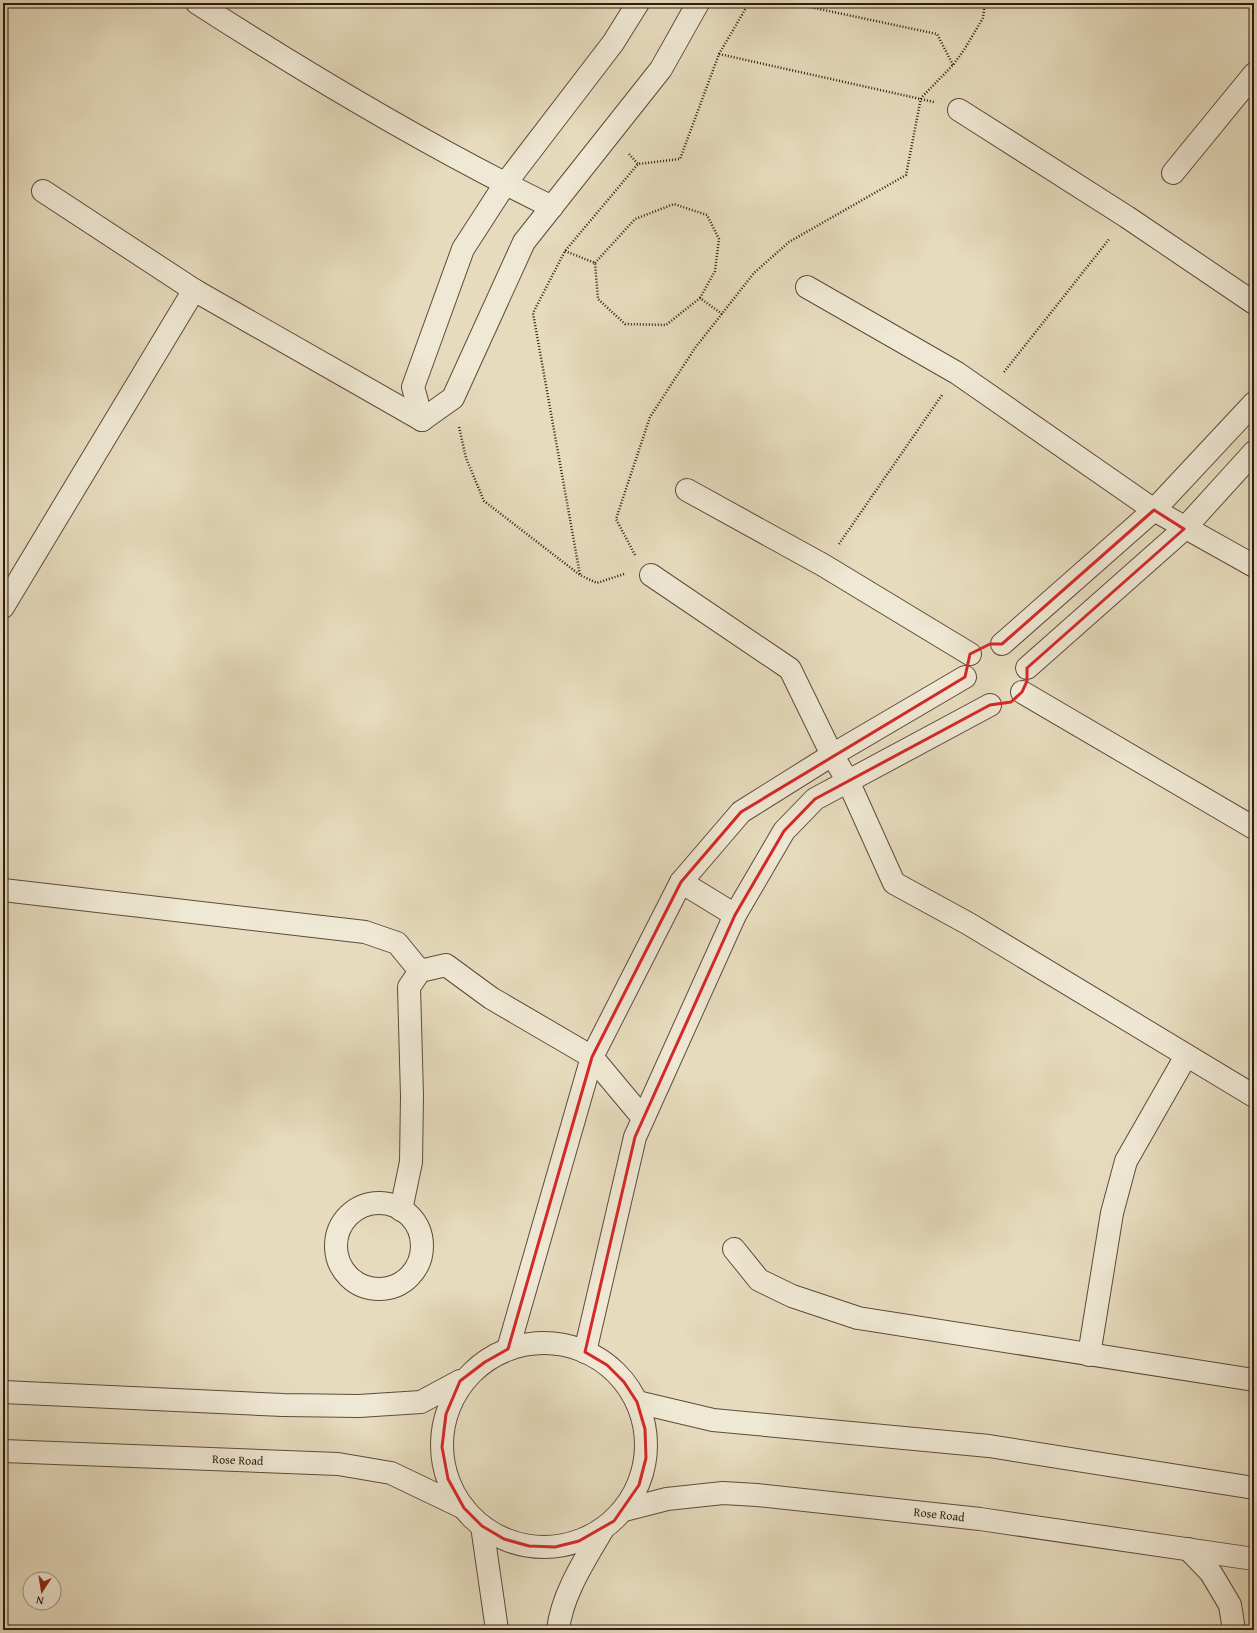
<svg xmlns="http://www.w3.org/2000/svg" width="1257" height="1633" font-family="'Gentium Book Plus',serif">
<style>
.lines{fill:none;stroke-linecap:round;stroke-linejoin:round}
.minor-casing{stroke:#5e4b3b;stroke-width:24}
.path{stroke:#301b10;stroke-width:2.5;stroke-dasharray:1 2;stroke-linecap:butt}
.minor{stroke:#efe8d4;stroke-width:22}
.marked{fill:none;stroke:#d62828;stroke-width:3;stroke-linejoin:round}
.labels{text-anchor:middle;stroke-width:3;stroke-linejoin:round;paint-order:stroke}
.street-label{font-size:12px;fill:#301b10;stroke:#efe8d4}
</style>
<rect width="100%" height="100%" fill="#e6dbbd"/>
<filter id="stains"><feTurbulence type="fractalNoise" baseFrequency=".005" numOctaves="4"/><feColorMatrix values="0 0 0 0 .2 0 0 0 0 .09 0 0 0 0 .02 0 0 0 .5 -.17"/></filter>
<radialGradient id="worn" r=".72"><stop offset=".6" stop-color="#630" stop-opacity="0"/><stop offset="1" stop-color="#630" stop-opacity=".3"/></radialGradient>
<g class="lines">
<g class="minor-casing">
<g id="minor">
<path d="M197,3C312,77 429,147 552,207"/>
<path d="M959,110L1127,217L1254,303"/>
<path d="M1173,173L1254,74"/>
<path d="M43,191L194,290L422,420"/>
<path d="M807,287L957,373L1154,510L1254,566"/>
<path d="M422,420L453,398L524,242L661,69L698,3"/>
<path d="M422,420L413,387L463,249L505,184L613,43L638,3"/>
<path d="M687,490L823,565L970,654"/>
<path d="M651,575L790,669L832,755L848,781L894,883L969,924L1254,1096"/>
<path d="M3,607L194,290"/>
<path d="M1002,644L1154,510L1254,403"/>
<path d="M1027,668L1184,529L1254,452"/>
<path d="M1022,692L1254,828"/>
<path d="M681,882L735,915"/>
<path d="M3,890L365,932L397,943L420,971"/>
<circle cx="379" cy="1246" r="43"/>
<path d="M401,1210L411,1162L412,1096L409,987L420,971L446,965L491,998L592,1057L643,1118"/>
<path d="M734,1249L759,1280L792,1296L858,1318L1254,1380"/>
<circle cx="544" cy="1445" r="102"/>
<path d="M508,1349L592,1057L681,882L741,812L832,755L965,677"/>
<path d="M585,1352L635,1137L735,915L784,831L815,799L990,705"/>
<path d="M1089,1355L1112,1213L1126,1161L1186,1056"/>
<path d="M3,1392L283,1405L359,1406L421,1402L460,1381"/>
<path d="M637,1402L713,1420L989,1446L1254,1488"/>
<path id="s1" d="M3,1451L338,1464L391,1473L464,1508"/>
<path id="s2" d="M624,1510L667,1499L723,1493L757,1495L980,1519L1254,1559"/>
<path d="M482,1526L497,1630"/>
<path d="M1188,1549L1211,1573L1230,1605L1234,1630"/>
<path d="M558,1630C562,1594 585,1560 603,1529"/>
</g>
</g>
<g class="path">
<path d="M791,3L937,34L953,65"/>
<path d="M719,54L934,102"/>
<path d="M629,154L638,164"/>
<path d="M565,251L595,263L598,299L625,324L666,325L700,298L722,314"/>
<path d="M595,263L635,219L674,204L707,215L719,239L715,271L700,298"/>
<path d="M1004,372L1110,238"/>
<path d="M459,427L466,458L484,501L580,575"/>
<path d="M839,544L942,395"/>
<path d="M635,555L616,519L650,417L695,348L754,273L789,242L906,175L921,98L953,65L964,50L983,18L985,3"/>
<path d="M624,574L597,583L580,575L533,313L565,251L638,164L680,159L719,54L749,3"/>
</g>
<use href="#minor" class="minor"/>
</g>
<path class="marked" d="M1154,510L1184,529L1027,668V681L1022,692L1011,702L990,705L815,799L784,831L735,915L635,1137L585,1352L607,1365L624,1382L637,1402L645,1429L646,1458L639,1485L614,1521L579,1541L555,1547L529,1546L504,1539L482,1526L464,1508L448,1479L442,1447L446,1414L460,1381L485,1362L508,1349L592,1057L681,882L741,812L965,677L970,654L990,644H1002Z"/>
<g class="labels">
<g class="street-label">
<text dy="4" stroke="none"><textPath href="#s1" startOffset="235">Rose Road</textPath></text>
<text dy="4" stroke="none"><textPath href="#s2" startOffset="318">Rose Road</textPath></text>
</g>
</g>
<rect width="1257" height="1633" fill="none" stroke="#e6dbbd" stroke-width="16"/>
<rect x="4" y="4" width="1249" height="1625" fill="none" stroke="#301b10" stroke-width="2"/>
<rect x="8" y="8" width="1241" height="1617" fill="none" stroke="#301b10"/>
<g transform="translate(42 1591) rotate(192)"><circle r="19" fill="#efe8d4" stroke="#a39686"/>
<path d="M0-3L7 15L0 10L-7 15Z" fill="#8f2418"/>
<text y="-6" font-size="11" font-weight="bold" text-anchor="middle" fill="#301b10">N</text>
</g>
<rect width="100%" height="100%" filter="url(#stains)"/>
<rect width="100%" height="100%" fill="url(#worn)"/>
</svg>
